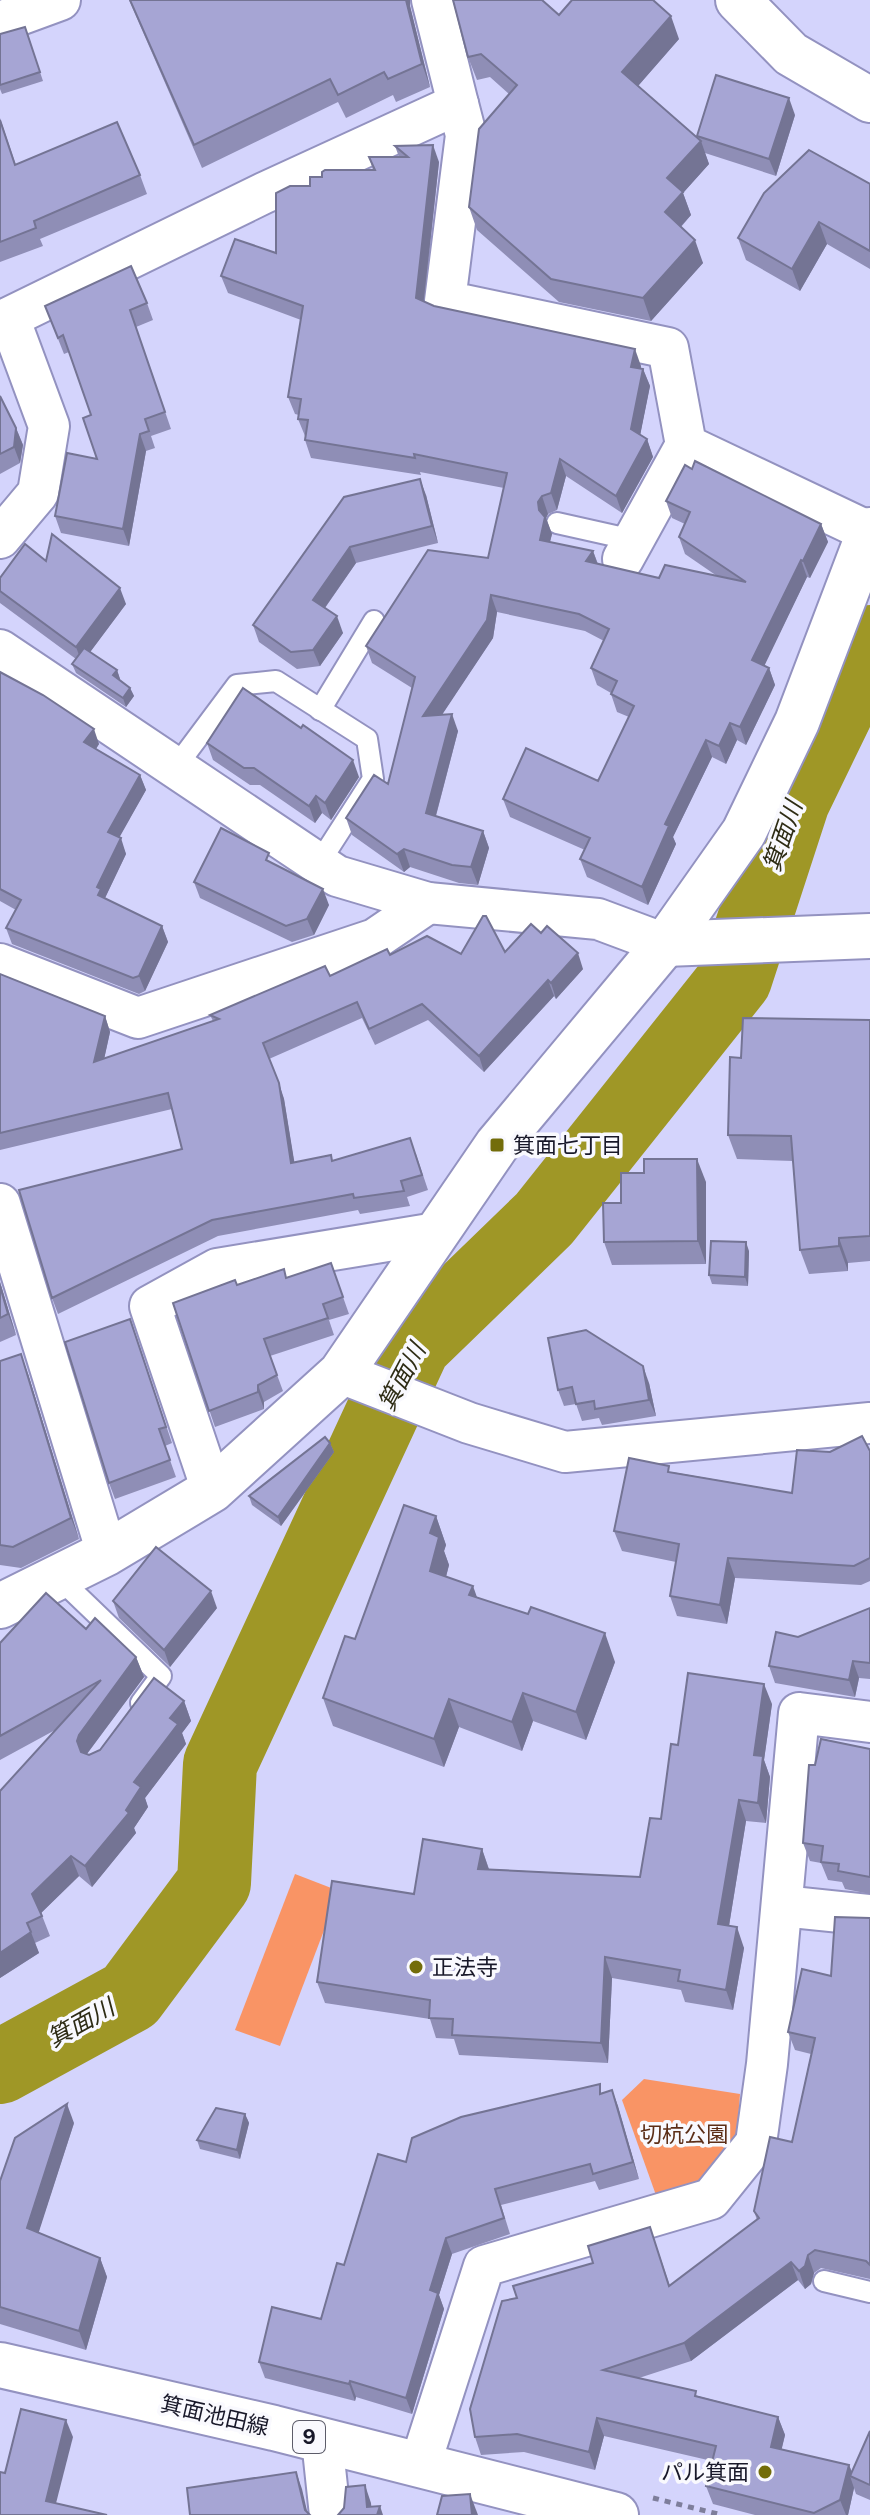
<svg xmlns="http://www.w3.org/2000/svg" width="870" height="2515" font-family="'Public Sans','Noto Sans JP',sans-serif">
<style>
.green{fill:#f99465}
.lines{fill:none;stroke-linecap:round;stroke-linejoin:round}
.river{stroke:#9f9726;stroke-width:74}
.lane-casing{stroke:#9392c0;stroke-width:24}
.street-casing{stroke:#9392c0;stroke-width:44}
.secondary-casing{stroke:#9392c0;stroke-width:48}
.primary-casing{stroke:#9392c0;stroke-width:48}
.path{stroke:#7e7e9b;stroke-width:5;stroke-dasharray:6 6;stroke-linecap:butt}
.lane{stroke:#fff;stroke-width:20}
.street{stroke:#fff;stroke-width:40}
.secondary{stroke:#fff;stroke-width:44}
.primary{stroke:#fff;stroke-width:44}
.wall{fill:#8f8eb6}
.shaded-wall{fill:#747494}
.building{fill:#a6a5d4;stroke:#747494;stroke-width:2}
.poi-dot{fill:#736d0a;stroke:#f9f9fe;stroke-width:3}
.labels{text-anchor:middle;stroke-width:7;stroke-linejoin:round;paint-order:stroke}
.shield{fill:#f9f9fe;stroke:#5c5c69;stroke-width:2}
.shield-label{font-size:20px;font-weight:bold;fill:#181829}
.poi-label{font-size:22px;fill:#181829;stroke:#f9f9fe;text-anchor:start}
.park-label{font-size:22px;fill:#5c2e17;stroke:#f9f9fe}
.street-label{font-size:22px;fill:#181829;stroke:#f9f9fe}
.water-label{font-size:24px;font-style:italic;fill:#2e2c15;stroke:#f9f9fe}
</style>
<rect width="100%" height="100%" fill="#d4d4fc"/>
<g class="green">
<path d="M295,1874L339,1891L280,2046L235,2030Z"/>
<path d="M644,2079L740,2094L737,2135L711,2180L657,2198L622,2100Z"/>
</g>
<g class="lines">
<path class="river" d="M0,2067L130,1996L214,1883L220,1764L414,1345L544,1219L735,979L793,801L870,642"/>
<g class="lane-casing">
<g id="lane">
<path d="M557,523L633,540"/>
<path d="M320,710L374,621"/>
<path d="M175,768L237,685L276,681L367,739L373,779L319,863"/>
<path d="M58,1577L161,1676L141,1703"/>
<path d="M824,2281L870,2292"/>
</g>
</g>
<g class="street-casing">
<g id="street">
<path d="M0,22L60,0"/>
<path d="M458,104L466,135L445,301L668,348L686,445L869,532"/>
<path d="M0,322L264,193L458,104L432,0"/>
<path d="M0,538L38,493L49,426L9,318"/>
<path d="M623,559L686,445"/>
<path d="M0,650L337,876L428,903L598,919L665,944"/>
<path d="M0,964L138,1018L375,939L428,903"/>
<path d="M0,1204L107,1553"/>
<path d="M341,1373L469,1423L565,1452L870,1423"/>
<path d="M212,1490L150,1306L217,1269L436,1233"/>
<path d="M782,1906L870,1915"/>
<path d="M322,2440L330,2515"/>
<path d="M420,2465L484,2266L711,2199L756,2143L767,2064L799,1713L870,1722"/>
</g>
</g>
<g class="secondary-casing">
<g id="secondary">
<path d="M738,0L791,54L870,100"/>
<path d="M665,944L870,936"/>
<path d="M0,1606L107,1553L212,1490L341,1373L497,1145L665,944L744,832L797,722L870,530"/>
</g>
</g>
<g class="primary-casing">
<path id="primary" d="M0,2365L274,2428L616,2515"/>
</g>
<path class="path" d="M653,2498L722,2515"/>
<use href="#lane" class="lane"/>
<use href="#street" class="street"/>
<use href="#secondary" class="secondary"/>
<use href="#primary" class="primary"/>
</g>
<g class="wall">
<path d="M129,0H410V6L430,87L396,102L393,95L346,118L338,102L202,168Z"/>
<path d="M559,15L679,39L638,86L698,139L697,136L795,115L776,176L705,153L709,164L683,193L691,215L681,227L703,263L651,321L559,302L477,230L469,207L509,94L490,77L477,80L468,57Z"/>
<path d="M25,27L43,81L2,94L0,89V34Z"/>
<path d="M0,118L16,165L140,175L147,194L40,239L43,246L0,262Z"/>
<path d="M395,146L439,162L424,302L434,306L641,366V368L643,369L650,386L640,435L647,439L653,457L622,513L566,476L557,510L548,514L546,518L552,534L550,542L593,551L598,564L659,578L717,576L685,554L679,537L685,524L672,518L666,501L692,469L821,524L828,542L810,578L807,577L764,665L769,668L775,685L746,745L737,740L726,764L712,757L673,837L676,844L648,905L587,877L580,859L585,850L510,817L503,799L598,781L629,717L617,712L611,694V693L597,685L591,668L604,641L585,631L497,612L493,638L442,714L458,731L436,816L483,831L489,848L478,885L459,883L410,867L404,872L352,835L346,818L388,784L412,688L372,663L366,646L488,558L504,488L420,472L421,475L311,458L305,440V436L298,419L299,415L295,414L288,397L301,320L228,293L221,276L276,253L310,186L322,177L373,170L369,157H399Z"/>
<path d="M870,184V269L827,244L800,291L746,260L738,238Z"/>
<path d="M147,303L153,320L136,327L171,429L151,436L155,448L146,451L129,546L61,533L55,516L97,459L91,415L69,352L64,354L45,306Z"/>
<path d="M0,396L16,428L23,445L20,463L0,474Z"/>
<path d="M426,495L438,543L356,563L325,608L343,633L320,666L297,669L259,642L253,625L344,497Z"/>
<path d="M46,561L126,604L90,652L117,670L120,679L119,680L130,688L134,696L126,707L76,673L72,664L76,659L0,603V578Z"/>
<path d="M0,672L99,744L96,749L140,775L146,790L119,837L126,854L105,898L162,926L168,942L145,991L139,994L12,944L6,928L16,910L0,901Z"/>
<path d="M207,743L359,777L331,820L322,813L315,823L260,785H250L213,760Z"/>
<path d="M273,863L329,905L314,935L292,942L200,898L194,882Z"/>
<path d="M505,952L583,969L556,999L554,996L484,1072L428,1020L375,1045L362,1018L269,1059L284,1099L294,1162L333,1161L416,1154L428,1190L407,1197L410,1206L360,1214L358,1210L218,1236L58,1314L52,1298L182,1149L172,1109L0,1150V974L105,1016L110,1032L104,1059L213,1021L210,1015L330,976L390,955Z"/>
<path d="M870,1020V1261L848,1263V1271L809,1274L800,1250L793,1161L737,1159L728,1135L741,1058Z"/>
<path d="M706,1182V1264L612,1265L604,1242L621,1203Z"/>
<path d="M749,1251L748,1286L712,1284L709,1275Z"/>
<path d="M331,1263L349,1314L329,1320L334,1335L270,1356L283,1391L264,1402V1409L215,1427L173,1303L287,1278Z"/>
<path d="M0,1282L16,1335L0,1342Z"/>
<path d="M130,1319L172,1443L165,1446L176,1477L115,1499L109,1483Z"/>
<path d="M548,1338L649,1383L656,1416L602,1425L599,1418L582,1421L576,1404L564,1406L558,1390Z"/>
<path d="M0,1361L28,1374L79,1539L21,1568L0,1565Z"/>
<path d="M330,1443L334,1452L281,1526L252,1505L249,1496Z"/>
<path d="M870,1451V1581L861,1585L735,1578L727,1624L677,1616L670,1596L676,1562L622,1551L614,1531L672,1472L792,1493L830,1452Z"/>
<path d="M436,1516L446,1545L444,1551L449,1565L446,1577L477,1598L615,1662L586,1740L533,1721L522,1751L459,1727L444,1767L333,1726L323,1698L355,1639Z"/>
<path d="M113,1601L217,1608L170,1667L119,1618Z"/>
<path d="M870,1608V1679L859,1678L855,1697L775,1683L769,1666L798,1637Z"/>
<path d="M86,1629L136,1657L144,1677L87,1754L89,1755L100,1750L184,1701L191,1721L182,1733L186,1744L145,1798L148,1807L134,1828L136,1833L92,1887L79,1876L41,1913L50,1936L35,1943L39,1953L0,1978V1791L57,1729L0,1760V1643Z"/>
<path d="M772,1704L764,1760L770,1777L766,1823L746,1821L729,1926L744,1948L733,2010L685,2002L681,1990L612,1978L608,2063L459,2055L454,2039L436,2038L430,2019L325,2003L317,1982L414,1894L482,1849L489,1869L640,1877L661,1819L678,1745Z"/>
<path d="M870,1749V1894L845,1889L842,1882L828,1880L821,1863L810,1861L803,1843L815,1765Z"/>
<path d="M870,1918V2279L821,2268L814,2273L811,2284L805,2289L798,2280L691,2361L639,2378L698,2396L778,2417L785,2435L781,2450L849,2465L852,2472L870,2431V2500L856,2494L854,2488L848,2515H755L713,2504L706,2486L712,2461L604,2436L595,2470L524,2452L481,2455L475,2437L517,2298L593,2263L650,2227L670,2286L757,2220L754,2211L792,2142L811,2054L795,2050L788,2032L831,1976Z"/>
<path d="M612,2090L639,2179L599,2190L595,2181L501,2205L510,2234L452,2254L439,2295L444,2309L412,2414L356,2397L355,2401L265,2378L259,2362L321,2319L344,2265L406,2162Z"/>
<path d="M245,2114L249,2123L240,2159L200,2149L197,2140Z"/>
<path d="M74,2123L38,2233L100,2258L107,2277L86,2350L0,2324V2181Z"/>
</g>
<g class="shaded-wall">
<path d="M406,0H410V6L430,87L422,64Z"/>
<path d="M671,16L679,39L631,94L622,72Z"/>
<path d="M789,98L795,115L776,176L769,159Z"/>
<path d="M701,141L709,164L683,193L691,215L673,235L665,212L667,178Z"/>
<path d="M433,145L439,162L422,316L416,298Z"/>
<path d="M819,222L827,244L800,291L792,269Z"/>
<path d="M695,240L703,263L651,321L643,298Z"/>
<path d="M635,349L641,366L638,384L631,367Z"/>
<path d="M643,369L650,386L638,446L631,429Z"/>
<path d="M16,428L23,445L20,463L14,447Z"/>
<path d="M140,434L146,451L129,546L123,529Z"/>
<path d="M647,439L653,457L622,513L616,496Z"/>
<path d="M560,459L566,476L557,510L551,493Z"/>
<path d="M420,479L426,495L438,543L432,526Z"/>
<path d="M542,496L548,514L546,518L552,534L546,557L540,540L538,502Z"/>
<path d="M821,524L828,542L810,578L803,561Z"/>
<path d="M350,547L356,563L319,616L313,600Z"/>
<path d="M593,551L599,568L586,561Z"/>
<path d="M801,560L807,577L759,677L752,660Z"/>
<path d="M120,588L126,604L82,663L76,647Z"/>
<path d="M491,595L497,612L493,638L430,733L423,716Z"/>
<path d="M337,616L343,633L320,666L313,650Z"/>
<path d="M769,668L775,685L746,745L740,727Z"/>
<path d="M117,670L120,679L116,684L113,675Z"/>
<path d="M130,688L134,696L126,707L123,698Z"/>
<path d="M452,714L458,731L432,830L426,813Z"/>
<path d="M730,723L737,740L726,764L719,746Z"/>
<path d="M94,729L99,744L90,758L84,742Z"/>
<path d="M706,740L712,757L673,837L676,844L648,905L642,887L665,824Z"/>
<path d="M353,760L359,777L331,820L325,803Z"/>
<path d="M140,775L146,790L114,847L108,832Z"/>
<path d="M316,796L322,813L315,823L309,806Z"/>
<path d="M483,831L489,848L478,885L471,867Z"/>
<path d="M121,838L126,854L105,898L98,895L97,887Z"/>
<path d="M404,849L410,867L404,872L397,854Z"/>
<path d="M323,889L329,905L314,935L307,919Z"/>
<path d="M162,926L168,942L145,991L139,976Z"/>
<path d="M578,953L583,969L556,999L551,983Z"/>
<path d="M548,980L554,996L484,1072L479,1056Z"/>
<path d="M105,1016L110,1032L100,1078L94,1062Z"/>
<path d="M279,1083L284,1099L297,1178L291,1163Z"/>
<path d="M697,1159L706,1182V1264L698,1241Z"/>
<path d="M839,1238L848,1263V1271L839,1246Z"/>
<path d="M746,1242L749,1251L748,1286L745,1277Z"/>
<path d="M0,1282L16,1335L8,1314L0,1286Z"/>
<path d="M21,1354L28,1374L79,1539L71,1518Z"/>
<path d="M643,1366L649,1383L656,1416L649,1400Z"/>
<path d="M258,1385L264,1402V1409L258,1392Z"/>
<path d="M330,1443L334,1452L281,1526L278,1517Z"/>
<path d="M436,1516L446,1545L444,1551L449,1565L440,1599L430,1571V1533Z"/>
<path d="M728,1558L735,1578L727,1624L720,1605Z"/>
<path d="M473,1586L483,1614L469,1595Z"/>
<path d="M211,1591L217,1608L170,1667L164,1650Z"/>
<path d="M605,1633L615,1662L586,1740L576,1712Z"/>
<path d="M136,1657L144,1677L86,1755L84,1761L77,1741L79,1735Z"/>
<path d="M853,1661L859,1678L855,1697L849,1680Z"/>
<path d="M764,1684L772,1704L764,1760L770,1777L766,1823L758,1803L754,1755Z"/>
<path d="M523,1693L533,1721L522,1751L512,1722Z"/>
<path d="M449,1699L459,1727L444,1767L434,1739Z"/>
<path d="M184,1701L191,1721L182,1733L186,1744L145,1798L148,1807L134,1828L136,1833L92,1887L85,1866L126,1810L134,1782L170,1718Z"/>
<path d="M739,1800L746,1821L726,1944L718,1924Z"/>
<path d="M482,1849L489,1870L478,1869Z"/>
<path d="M71,1856L79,1876L39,1915L32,1894Z"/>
<path d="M737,1927L744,1948L733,2010L726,1990Z"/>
<path d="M31,1932L39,1953L0,1978V1953Z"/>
<path d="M605,1957L612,1978L608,2063L601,2043Z"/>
<path d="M612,2090L618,2106L639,2179L633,2162Z"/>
<path d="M67,2104L74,2123L34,2247L27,2228Z"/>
<path d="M245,2114L249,2123L240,2159L237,2150Z"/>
<path d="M446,2238L452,2254L439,2295L444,2309L412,2414L406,2398L430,2290Z"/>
<path d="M808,2255L814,2273L811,2284L805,2289L799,2271Z"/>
<path d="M100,2258L107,2277L86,2350L79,2331Z"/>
<path d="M791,2262L798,2280L691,2361L684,2343Z"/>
<path d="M350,2381L356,2397L355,2401L349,2384Z"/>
<path d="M778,2417L785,2435L778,2465L771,2447Z"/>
<path d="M597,2418L604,2436L595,2470L589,2452Z"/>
<path d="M66,2420L73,2437L53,2515L46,2501Z"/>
<path d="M849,2465L854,2478L850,2476L854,2488L848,2515H846L840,2500Z"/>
<path d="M296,2472L302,2489L308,2515H306Z"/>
<path d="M365,2485L371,2503L372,2515L367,2507Z"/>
<path d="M470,2494L478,2515H472Z"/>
<path d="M380,2506L383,2515H377Z"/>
</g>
<g class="building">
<path d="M130,0H406L422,64L388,79L384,72L338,95L330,79L194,145Z"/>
<path d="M453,0H542L559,15L572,0H653L671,16L622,72L701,141L667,178L683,192L665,212L695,240L643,298L551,279L469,207L479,129L517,85L481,54L468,57Z"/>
<path d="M25,27L40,72L0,85V34Z"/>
<path d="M716,75L789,98L769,159L697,136Z"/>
<path d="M0,120L15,165L117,122L140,175L34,221L36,228L0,242Z"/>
<path d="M433,145L416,298L434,306L635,349L631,367L643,369L631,429L647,439L616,496L560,459L551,493L542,496L538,502L539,510L545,517L540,540L593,551L586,561L659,578L665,565L746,582L679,537L690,512L666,501L685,465L692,469L695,461L821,524L803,561L801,560L752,660L769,668L740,727L730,723L719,746L706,740L665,824L669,826L642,887L580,859L590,838L503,799L526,748L598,781L634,706L611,694L617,681L591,668L609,629L579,614L491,595L487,620L423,716L452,714L426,813L483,831L471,867L452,865L404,849L397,854L346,818L374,775L388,784L415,677L366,646L428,550L488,558L507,473L414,454L415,458L305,440L308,420L298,419L301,399L288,397L303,306L221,276L235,239L276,253V193L290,186H310V177H322V172L325,170H375L369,157H408L395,146Z"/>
<path d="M809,150L870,184V251L819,222L792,269L738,238L764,193Z"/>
<path d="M131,266L147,303L130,310L165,412L145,419L149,431L140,434L123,529L55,516L67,453L97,459L83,418L91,415L63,335L58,338L45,306Z"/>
<path d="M0,396L16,428L14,447L0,454Z"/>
<path d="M420,479L432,526L350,547L313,600L337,616L313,650L291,652L253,625L344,497Z"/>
<path d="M52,534L120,588L76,647L0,591V578L25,544L46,561Z"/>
<path d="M84,648L117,670L113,675L130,688L123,698L72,664Z"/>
<path d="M0,672L43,695L94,729L84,742L140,775L108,832L121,838L97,887L101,889L98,895L162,926L139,976L133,978L6,928L21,900L0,889Z"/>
<path d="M243,688L301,728L303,725L353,760L325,803L316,796L309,806L254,768H244L207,743Z"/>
<path d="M221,828L269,853L266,860L323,889L307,919L286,926L194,882Z"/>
<path d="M483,916H486L505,952L531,924L541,933L547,926L578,953L551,983L548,980L479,1056L422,1004L369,1029L357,1002L263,1043L279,1083L291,1163L331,1155L332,1161L410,1138L422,1175L401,1181L404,1191L354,1198L353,1194L212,1220L52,1298L19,1190L182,1149L168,1093L0,1133V974L105,1016L94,1062L219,1019L210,1015L325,966L330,976L387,949L390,955L427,936L461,954Z"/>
<path d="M743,1018L870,1020V1236L839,1238V1246L800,1250L791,1136L728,1135L730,1057L741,1058Z"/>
<path d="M644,1159H697L698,1241L604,1242L603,1203H621V1173H644Z"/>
<path d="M711,1241L746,1242L745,1277L709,1275Z"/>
<path d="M331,1263L343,1297L323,1304L328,1318L264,1339L277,1375L258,1385V1392L209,1411L173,1303L235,1280L237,1285L284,1269L286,1278Z"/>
<path d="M0,1286L8,1314L0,1318Z"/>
<path d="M130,1319L166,1427L159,1429L170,1460L109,1483L65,1342Z"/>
<path d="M586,1330L643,1366L649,1400L595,1409L594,1401L576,1404L572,1387L558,1390L548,1338Z"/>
<path d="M21,1354L71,1518L13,1547L0,1545V1361Z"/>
<path d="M862,1436L870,1451V1558L854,1566L728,1558L720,1605L670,1596L679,1544L614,1531L629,1458L669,1466L668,1472L792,1493L797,1450L830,1452Z"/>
<path d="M325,1437L330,1443L278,1517L249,1496Z"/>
<path d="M404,1505L436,1516L430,1533L439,1537L430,1571L473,1586L469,1595L528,1614L531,1607L605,1633L576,1712L523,1693L512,1722L449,1699L434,1739L323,1698L345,1636L355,1639Z"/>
<path d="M156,1547L211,1591L164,1650L113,1601Z"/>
<path d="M46,1593L86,1629L95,1618L136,1657L79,1735L77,1741L81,1752L89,1755L100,1750L154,1678L184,1701L170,1718L178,1724L134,1782L141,1787L126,1810L129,1813L85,1866L71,1856L32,1894L42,1916L27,1923L31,1932L0,1953V1791L101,1680L0,1736V1643Z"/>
<path d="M870,1608V1663L853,1661L849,1680L769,1666L776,1632L798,1637Z"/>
<path d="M688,1673L764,1684L754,1755L763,1756L758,1803L739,1800L718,1924L737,1927L726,1990L678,1981L680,1970L605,1957L601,2043L452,2035L453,2019L429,2018L430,2000L317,1982L332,1881L414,1894L423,1839L482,1849L478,1869L640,1877L650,1818L661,1819L671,1744L678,1745Z"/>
<path d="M821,1739L870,1749V1877L838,1871L839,1864L821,1862L823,1846L803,1843L809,1765H815Z"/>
<path d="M835,1917L870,1918V2265L866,2261L815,2250L808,2255L805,2266L799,2271L791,2262L684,2343L603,2370L696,2391L695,2396L778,2417L771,2447L849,2465L840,2500L814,2513L706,2486L716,2446L597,2418L589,2452L517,2434L475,2437L470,2409L502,2301L517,2298L513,2286L593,2263L588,2246L650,2227L669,2286L759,2218L754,2211L770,2137L792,2142L815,2038L788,2032L802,1969L831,1976Z"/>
<path d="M600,2084V2094L612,2090L633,2162L593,2174L590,2164L495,2189L504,2218L446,2238L430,2290L438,2293L406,2398L350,2381L349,2384L259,2362L272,2307L321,2319L337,2263L344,2265L378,2154L406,2162L412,2138L461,2117Z"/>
<path d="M67,2104L27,2228L100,2258L79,2331L0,2307V2181L15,2138Z"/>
<path d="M216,2108L245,2114L237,2150L197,2140Z"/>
<path d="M21,2409L66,2420L46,2501L107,2515H0V2472L5,2473Z"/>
<path d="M870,2431V2485L850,2476Z"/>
<path d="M296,2472L305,2510L310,2515H190L187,2488Z"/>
<path d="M365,2485L367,2507L380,2506L377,2515H338L344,2508L346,2487Z"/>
<path d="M470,2494L472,2515H437L442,2496Z"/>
</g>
<g class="poi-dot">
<rect x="489" y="1137" width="16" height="16" rx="4"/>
<circle cx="416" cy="1967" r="8"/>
<circle cx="765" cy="2472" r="8"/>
</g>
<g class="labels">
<rect class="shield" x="293" y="2421" width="32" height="32" rx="6"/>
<g class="shield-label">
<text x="309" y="2444">9</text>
</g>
<g class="poi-label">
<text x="513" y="1153">箕面七丁目</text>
<text x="432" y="1975">正法寺</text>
<text x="749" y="2480" text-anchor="end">パル箕面</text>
</g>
<g class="park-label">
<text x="684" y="2142">切杭公園</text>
</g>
<g class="street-label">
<text transform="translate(215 2415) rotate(13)" y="8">箕面池田線</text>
</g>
<g class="water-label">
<text transform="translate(783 836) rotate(-71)" y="8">箕面川</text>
<text transform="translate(402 1377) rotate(-62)" y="8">箕面川</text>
<text transform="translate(81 2023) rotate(-29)" y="8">箕面川</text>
</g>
</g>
</svg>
